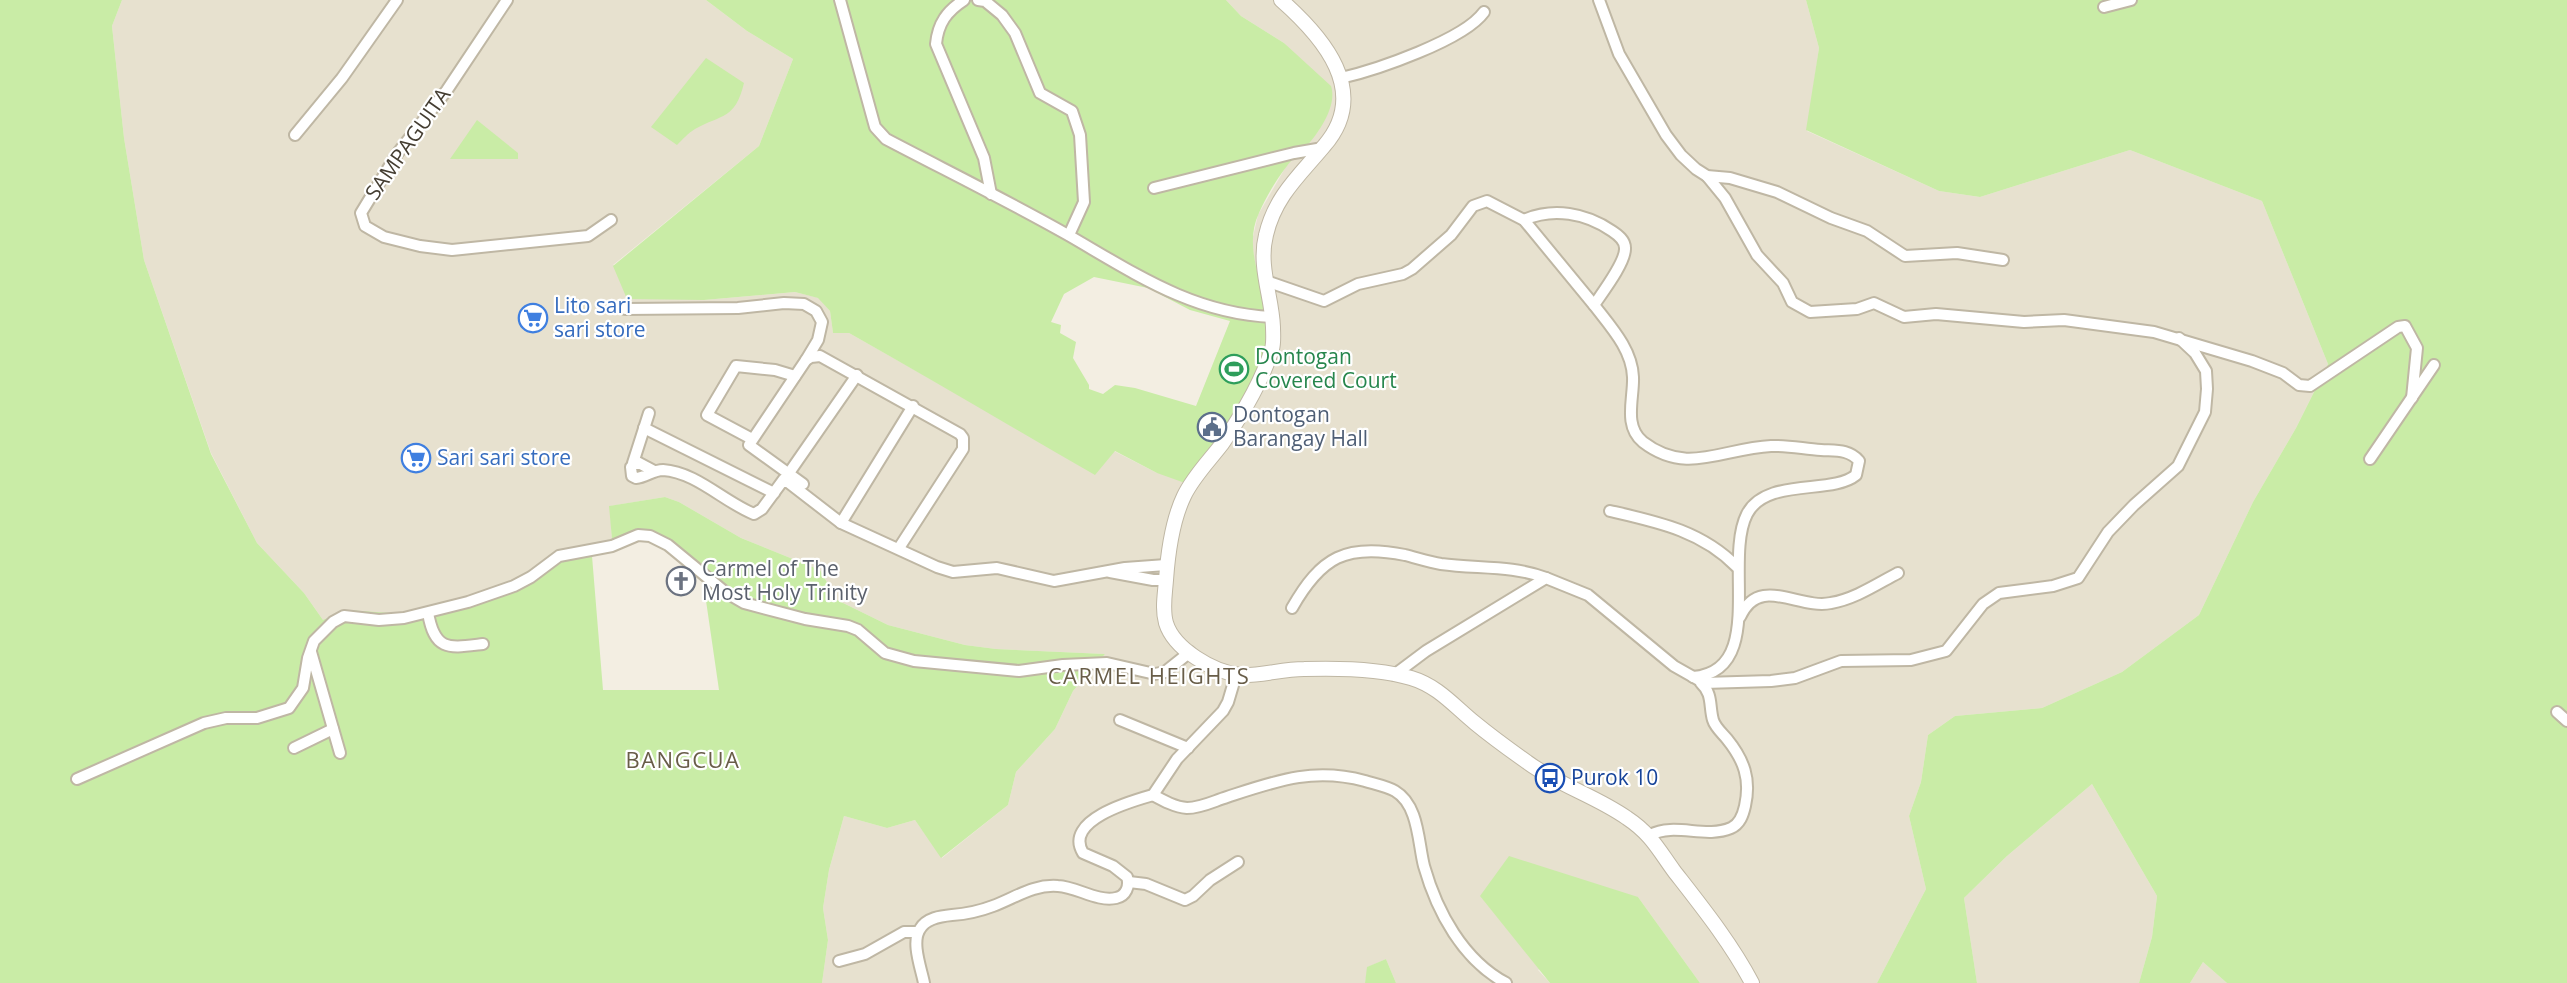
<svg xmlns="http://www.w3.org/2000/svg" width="2567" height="983" font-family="'Open Sans',sans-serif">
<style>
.residential{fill:#e7e1cf}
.green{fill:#c9eca6;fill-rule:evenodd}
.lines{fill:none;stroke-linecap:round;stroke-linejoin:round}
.minor-casing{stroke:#bfb7a4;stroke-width:14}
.tertiary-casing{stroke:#bfb7a4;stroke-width:16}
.minor{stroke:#fff;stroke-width:10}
.tertiary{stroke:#fff;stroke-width:14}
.labels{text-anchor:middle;stroke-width:4.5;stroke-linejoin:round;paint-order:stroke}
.street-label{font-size:21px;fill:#453e32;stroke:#fff}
.shop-label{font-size:21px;fill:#366cbe;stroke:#fff;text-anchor:start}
.leisure-label{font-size:21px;fill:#27864d;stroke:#fff;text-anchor:start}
.service-label{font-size:21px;fill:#4e5e75;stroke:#fff;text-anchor:start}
.worship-label{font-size:21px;fill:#5b616d;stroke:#fff;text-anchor:start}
.transit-label{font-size:21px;fill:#164399;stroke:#fff;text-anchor:start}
.neighbourhood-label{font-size:22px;letter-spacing:1.5px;fill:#685d48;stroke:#fff}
</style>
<rect width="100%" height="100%" fill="#f3eee2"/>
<g class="residential">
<path d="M122,0H706L747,31L793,59L759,146L613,265L704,300L795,292L819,298L830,311L833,333H849L989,412L1016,429L1114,451L1157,473L1265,298L1255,266L1252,241L1258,215L1288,163L1304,149L1319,130L1332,98L1284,43L1241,16L1226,0H1806L1819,48L1807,131L1939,191L1980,197L2130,150L2262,201L2328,364L2296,428L2253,502L2199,615L2122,672L2042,708L1955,716L1928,735L1921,782L1909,816L1926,889L1877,983H1700L1638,897L1538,970L1550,983H1396L1386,959L1368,967L1365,983H822L828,940L823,908L829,870L844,816L887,828L915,820L942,858L1008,805L1016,772L1055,729L1073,691L1105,654L996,649L965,645L888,625L837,600L820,570L741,538L679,502L665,497L610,506L612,539L573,550L498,588L406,614L323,620L304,593L257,543L211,453L144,260L124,138L112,26Z"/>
<path d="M2092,784L2157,896L2152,937L2139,983H1977L1964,898L2007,856Z"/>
<path d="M2203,962L2227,983H2190Z"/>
</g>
<g class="green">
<path d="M0,0H122L112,26L124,138L144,260L211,454L257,543L304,593L323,620L346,610L406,614L428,610L498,588L573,550L612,539L609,506L665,497L679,502L741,538L820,570L837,600L888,625L965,645L996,649L1105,654L1073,691L1055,729L1016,772L1008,805L941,858L915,820L887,828L844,816L829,870L823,908L828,940L822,983H0ZM648,540L666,548L703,580L719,690H603L592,556C611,553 629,540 648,540Z"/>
<path d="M706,0H1226L1241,16L1284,43L1331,86C1338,106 1317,136 1303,150C1298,155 1291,160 1287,166C1276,180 1266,197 1259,213C1239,255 1275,299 1267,343C1259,393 1215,444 1185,483L1157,473L1115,451L1095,475C1013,428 931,379 849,333H833L830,311L818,298L795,292L704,300L627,299L613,266L759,146L793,59L747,31ZM1094,277L1148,288L1190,310L1230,321L1196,406L1135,388L1115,385L1103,394L1089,389V385L1073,358L1076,342L1060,333L1061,325L1051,322L1064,294Z"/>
<path d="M1806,0H2567V983H2227L2203,962L2190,983H2139L2152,937L2157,896L2092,784L2007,856L1964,898L1977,983H1877L1926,889L1909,816L1921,782L1928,735L1955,716L2042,708L2122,672L2199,615L2253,502L2296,428L2328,364L2262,201L2130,150L1980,197L1939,191L1806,130L1819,48Z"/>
<path d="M706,58L744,83C735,120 722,114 695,129C688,133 682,140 677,145L651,127Z"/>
<path d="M477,120L518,153V159H450Z"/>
<path d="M1509,856L1638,897L1700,983H1550L1480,896Z"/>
<path d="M1386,959L1396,983H1365L1367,967Z"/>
</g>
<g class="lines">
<g class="minor-casing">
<g id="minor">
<path d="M507,0L447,90L397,154L361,213L365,226L384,237L420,246L452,250L588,236L611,220"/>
<path d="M840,0L875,127L886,139C947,171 1008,201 1068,235C1134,273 1193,314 1273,317"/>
<path d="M964,0C947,11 938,23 936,44L984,158L991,194"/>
<path d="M978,0L985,1L1002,15L1015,33L1040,93L1072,111L1080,135L1084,202L1069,235"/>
<path d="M1599,0L1619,54L1666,135L1681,155L1696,169L1707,176L1730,178L1777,192L1831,218L1867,231L1905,256L1957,253L2003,260"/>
<path d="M2104,7L2131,0"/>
<path d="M1341,78C1376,70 1464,40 1484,12"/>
<path d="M295,135L342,78L397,0"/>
<path d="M1707,176L1725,198L1757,255L1783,283L1792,302L1810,312L1857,309L1874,303L1904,317L1936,314L2024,322L2064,320L2154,332L2252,361L2283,373L2299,385L2310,386L2398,327L2405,326L2417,348L2412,398"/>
<path d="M1154,188L1294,153L1323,148"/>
<path d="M1524,220C1553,207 1586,213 1612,231C1618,235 1625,240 1625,248C1626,262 1602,293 1594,305C1610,326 1632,349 1633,377C1634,398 1623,426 1643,442C1687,476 1723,448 1771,446C1788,445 1804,449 1821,450C1835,451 1849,449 1859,461L1856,475C1832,495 1766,477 1747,514C1723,561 1767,671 1693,677"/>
<path d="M1266,281L1324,301L1358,284L1403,274L1412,269L1451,235L1473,206L1487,201L1524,220L1594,305"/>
<path d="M625,309L738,308L784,303L804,304L816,311L822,322L818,340L806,360"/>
<path d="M644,428L774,493"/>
<path d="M752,439L707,415L736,366L775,370L795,376"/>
<path d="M2370,459L2434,365"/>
<path d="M633,463L649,413"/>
<path d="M654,471L637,462L631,467L632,476L636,478C646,477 653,470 663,470C696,472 724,502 754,514L762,509L784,479L841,523L937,567L953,572L997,568L1054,581L1125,568L1166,565"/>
<path d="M789,473L857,375"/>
<path d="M803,484L749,445L806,360L811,357L820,356L960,434L963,438V449L899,548"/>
<path d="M1610,511C1658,522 1702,531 1737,567"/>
<path d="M841,523L913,406"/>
<path d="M1110,572L1153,580H1166"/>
<path d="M1292,608C1321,557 1346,543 1405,555C1417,558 1429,562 1441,564C1477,569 1512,565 1546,578"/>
<path d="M428,613C435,652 449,648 483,644"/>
<path d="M1740,617C1759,574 1799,610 1831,603C1855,599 1877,584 1898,573"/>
<path d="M311,652L340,753"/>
<path d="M1394,675L1426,651L1546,578L1588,595L1674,666L1704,683L1771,681L1795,678L1841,661L1911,660L1946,651L1983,604L1999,593L2053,586L2078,578L2108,532L2134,505L2178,466L2205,412L2207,389L2206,371L2195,353L2179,338"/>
<path d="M2557,712L2567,721"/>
<path d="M1120,720L1188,748"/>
<path d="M294,748L333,729"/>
<path d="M77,779L204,723L226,718H257L289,708L303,688L308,658L314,641L333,622L344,616L379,620L404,618L468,602L514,586L531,577L559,556L612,546L638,535L650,536L668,545L725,592L744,603L805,619L848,626L858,630L885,653L914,661L1019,671L1063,665L1107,663L1155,674L1165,672L1190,652"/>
<path d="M1153,795C1164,801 1175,807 1187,808C1201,808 1214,801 1227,797C1276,781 1313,767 1365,781C1375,784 1386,786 1395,791C1419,805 1418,843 1424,866C1437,912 1463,960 1506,983"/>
<path d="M1650,835C1675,822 1705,839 1731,828C1740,824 1743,815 1745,806C1751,779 1744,760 1727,739C1722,733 1715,727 1713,720C1709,706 1713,694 1701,683"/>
<path d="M1129,882L1146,884L1185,900L1193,896L1210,880L1238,862"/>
<path d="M839,961L865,954L904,932H918"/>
<path d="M924,983C921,968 911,942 920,929C926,918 941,916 952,915C966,914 980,911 993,906C1015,898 1033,884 1058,886C1077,887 1097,902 1116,898C1126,896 1130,886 1127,877L1113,866L1083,853C1063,820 1132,801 1153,795L1177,759L1223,711L1228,702L1236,675"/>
</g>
</g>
<g class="tertiary-casing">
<path id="tertiary" d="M1281,0C1323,37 1371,92 1324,146C1300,175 1275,196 1266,235C1258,266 1272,297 1273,327C1273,334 1274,342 1272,349C1262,382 1242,415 1222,444C1209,461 1193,477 1184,496C1172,521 1168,552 1166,580C1165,594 1162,609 1166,623C1174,649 1213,672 1240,675C1261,676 1282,669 1304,669C1336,668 1381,669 1411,678C1438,686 1454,706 1475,723C1492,737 1510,750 1527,762C1558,785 1596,796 1627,818C1651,834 1658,849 1674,871C1702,907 1731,943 1752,983"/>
</g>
<use href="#minor" class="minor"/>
<use href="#tertiary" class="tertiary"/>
</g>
<defs>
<g id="supermarket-ring" transform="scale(1.5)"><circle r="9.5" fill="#fff" stroke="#3f7fe0" stroke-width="1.5"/><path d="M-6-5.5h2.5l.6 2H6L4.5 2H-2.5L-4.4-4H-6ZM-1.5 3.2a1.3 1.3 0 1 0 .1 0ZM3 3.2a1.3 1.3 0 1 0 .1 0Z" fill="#3f7fe0"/></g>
<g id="stadium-ring" transform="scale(1.5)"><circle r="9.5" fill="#fff" stroke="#2e9e5b" stroke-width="1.5"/><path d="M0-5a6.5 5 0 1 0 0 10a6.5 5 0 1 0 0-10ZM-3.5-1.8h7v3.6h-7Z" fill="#2e9e5b"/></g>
<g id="civic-ring" transform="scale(1.5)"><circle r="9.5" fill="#fff" stroke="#5c6f8a" stroke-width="1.5"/><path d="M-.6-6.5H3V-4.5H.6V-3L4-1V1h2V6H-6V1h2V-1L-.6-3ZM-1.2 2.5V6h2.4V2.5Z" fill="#5c6f8a"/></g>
<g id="church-ring" transform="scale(1.5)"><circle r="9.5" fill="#fff" stroke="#6b7280" stroke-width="1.5"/><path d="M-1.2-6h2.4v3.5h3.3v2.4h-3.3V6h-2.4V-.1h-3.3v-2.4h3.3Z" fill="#6b7280"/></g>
<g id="bus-ring" transform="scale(1.5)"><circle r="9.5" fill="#fff" stroke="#1a4fb4" stroke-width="1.5"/><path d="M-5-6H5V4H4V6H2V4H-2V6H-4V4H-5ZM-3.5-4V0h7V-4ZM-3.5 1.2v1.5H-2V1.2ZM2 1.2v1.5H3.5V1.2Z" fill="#1a4fb4"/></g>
</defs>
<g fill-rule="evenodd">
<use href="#supermarket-ring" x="533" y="318"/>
<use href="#stadium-ring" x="1234" y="369"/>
<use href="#civic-ring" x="1212" y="427"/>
<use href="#supermarket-ring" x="416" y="458"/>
<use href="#church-ring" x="681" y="581"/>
<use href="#bus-ring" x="1550" y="778"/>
</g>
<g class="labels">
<g class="street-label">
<text transform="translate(408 144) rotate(-55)" y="7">SAMPAGUITA</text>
</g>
<g class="shop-label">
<text x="554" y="313">Lito sari<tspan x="554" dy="24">sari store</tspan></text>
<text x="437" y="465">Sari sari store</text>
</g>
<g class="leisure-label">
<text x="1255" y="364">Dontogan<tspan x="1255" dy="24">Covered Court</tspan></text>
</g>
<g class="service-label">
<text x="1233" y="422">Dontogan<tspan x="1233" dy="24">Barangay Hall</tspan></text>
</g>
<g class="worship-label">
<text x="702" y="576">Carmel of The<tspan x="702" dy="24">Most Holy Trinity</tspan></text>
</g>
<g class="transit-label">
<text x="1571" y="785">Purok 10</text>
</g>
<g class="neighbourhood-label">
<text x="1149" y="684">CARMEL HEIGHTS</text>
<text x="683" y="768">BANGCUA</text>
</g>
</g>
</svg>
